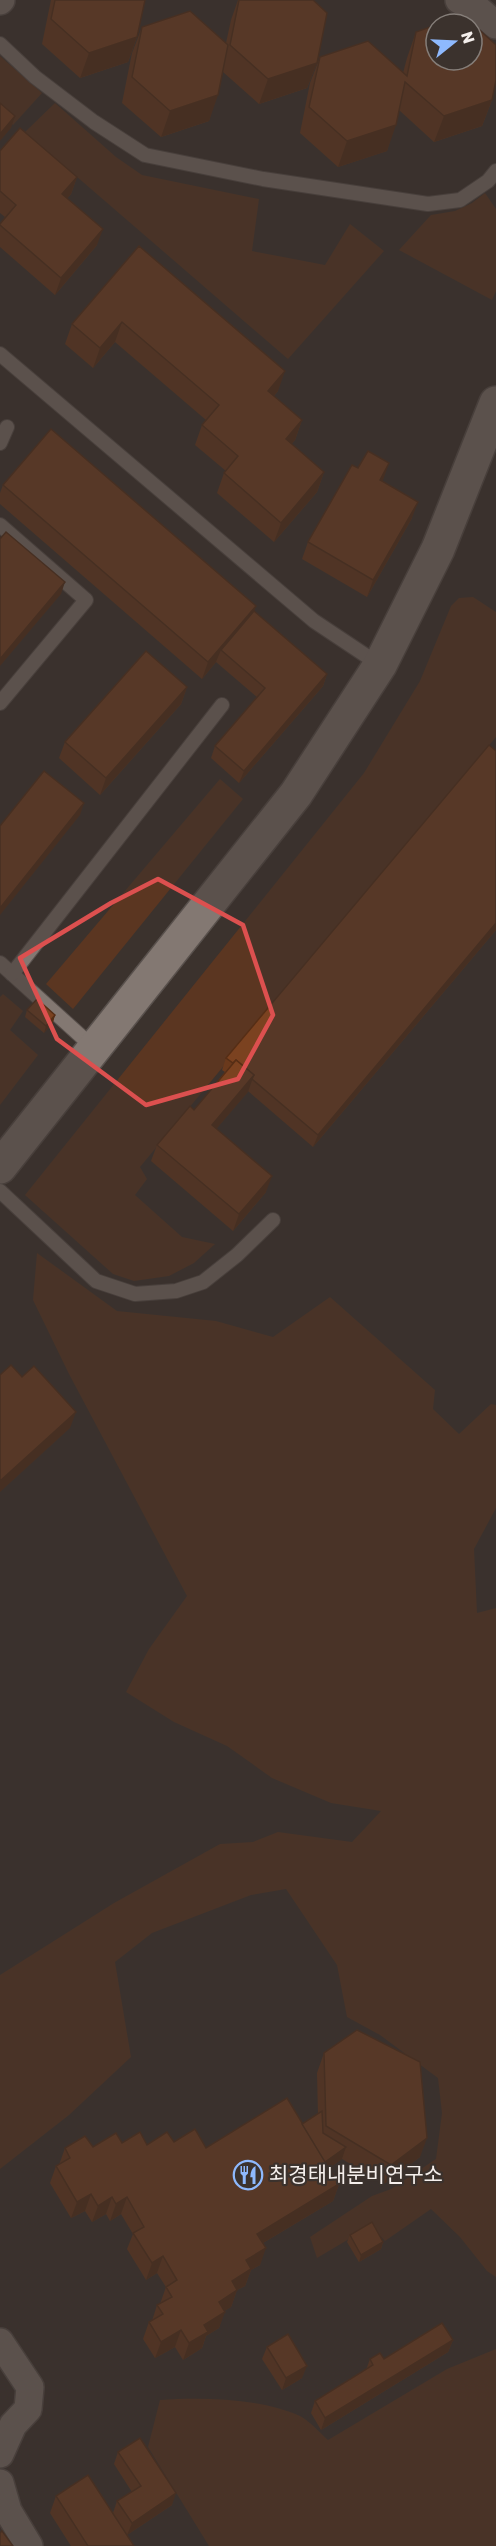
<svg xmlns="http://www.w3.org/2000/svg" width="496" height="2546" font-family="Rubik,'Noto Sans KR',sans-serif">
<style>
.green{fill:#5b3621}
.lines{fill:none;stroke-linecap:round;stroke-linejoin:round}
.service-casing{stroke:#59514d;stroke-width:16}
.minor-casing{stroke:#59514d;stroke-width:30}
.tertiary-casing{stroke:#59514d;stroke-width:36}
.service{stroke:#837872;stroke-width:14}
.minor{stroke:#837872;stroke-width:27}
.tertiary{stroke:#837872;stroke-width:33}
.wall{fill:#6a391c}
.shaded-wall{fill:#562e16}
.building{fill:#7b4220;stroke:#562e16;stroke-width:1.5}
.marked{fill:none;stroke:#dc504f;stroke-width:4.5;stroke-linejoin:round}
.labels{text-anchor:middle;stroke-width:4.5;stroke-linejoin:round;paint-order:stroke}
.poi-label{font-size:21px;fill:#f5efec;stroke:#3b322d;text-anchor:start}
</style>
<rect width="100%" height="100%" fill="#3b322d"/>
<g class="green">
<path d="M0,56L42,93L13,125L0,113Z"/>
<path d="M55,103L116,157L142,175L259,199L252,251L325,265L350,224L384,251L288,359L25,132Z"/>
<path d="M485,193L496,209V291L492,300L399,250L431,215L455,211L472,203Z"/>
<path d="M473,597L496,612V737L140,1167L147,1179L135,1195L182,1237L215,1244L194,1263L169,1276L134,1281L113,1274L25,1195L364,773L420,681L451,606L459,598Z"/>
<path d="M220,779L243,799L73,1009L46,984Z"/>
<path d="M3,994L23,1011L10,1030L38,1055L0,1105V997Z"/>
<path d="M37,1253L117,1311L216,1321L273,1337L330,1297L435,1390L433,1409L459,1434L491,1404L496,1405V1508L474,1549L477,1613L496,1608V2277L487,2271L460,2237L431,2209L385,2241L371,2226L317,2258L310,2237L372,2196L391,2189L436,2159L442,2113L438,2078L380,2035L347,2017L337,1965L286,1889L251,1895L152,1933L115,1962L131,2057L69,2115L0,2169V1975L114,1903L220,1844L253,1842L278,1832L352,1842L381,1811L331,1803L272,1778L227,1746L174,1722L126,1692L149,1649L187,1596L69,1374L33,1300Z"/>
<path d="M496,2349V2546H209L148,2447L160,2400C202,2397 261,2398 300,2416C310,2421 320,2433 328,2440L447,2369Z"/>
</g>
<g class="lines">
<g class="service-casing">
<g id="service">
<path d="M0,44L35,77L94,122L145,155L263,179L428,204L460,200L488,181L496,171"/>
<path d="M0,354L314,621L380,665"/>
<path d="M0,443L7,427"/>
<path d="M0,525L86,600L0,703"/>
<path d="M0,963L94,1048"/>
<path d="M12,974L222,705"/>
<path d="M0,1191L96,1281L135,1294L176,1291L203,1282L237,1255L273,1220"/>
</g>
</g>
<g class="minor-casing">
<g id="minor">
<path d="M459,0L474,6L496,25"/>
<path d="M0,1L1,0"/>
<path d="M0,2342L30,2387L28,2409L13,2425L0,2454"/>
<path d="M0,2483L8,2511L29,2546"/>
</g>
</g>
<g class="tertiary-casing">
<path id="tertiary" d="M0,1167L296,794L380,665L438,549L496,403"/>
</g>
<use href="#service" class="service"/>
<use href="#minor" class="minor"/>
<use href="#tertiary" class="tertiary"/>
</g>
<g class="wall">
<path d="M51,0H145L137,37L128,62L80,78L42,44Z"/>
<path d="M238,0H313L317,63L307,88L259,104L223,72L209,121L161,137L122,103L132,53L142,27L226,43L231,20Z"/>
<path d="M416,32L492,100L482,126L434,142L399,110L387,151L338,167L300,133L310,83L320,57L403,73L407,58Z"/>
<path d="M0,151L77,177L71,194L67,198L97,245L55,295L0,247V224L5,217L0,213Z"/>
<path d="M139,246L278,391L274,396L302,420L295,440L291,444L324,472L317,492L274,542L217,493L224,473L226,471L195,445L202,425L206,420L115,342L93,368L65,344L72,324Z"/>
<path d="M358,468L383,480L382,482L412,518L367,597L302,559L308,542Z"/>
<path d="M3,485L254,611L327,674L323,686L239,783L211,758L215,746L257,697L216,662L202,679L0,504V493Z"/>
<path d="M187,687L181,704L100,795L59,758L65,742Z"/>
<path d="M496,751V930L313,1147L248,1091L216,1129L266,1192L233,1231L151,1161L157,1145L194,1110L225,1072L222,1070L226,1058Z"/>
<path d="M27,1010L55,1015L53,1022L44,1033L25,1017Z"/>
<path d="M324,2053L420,2157L384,2184L342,2159L329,2168L339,2184L333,2201L263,2243L260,2265L251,2270L245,2286L237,2290L231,2307L224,2311L219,2328L206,2336L202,2348L183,2360L175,2347L155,2358L143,2339L149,2322L152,2321L157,2305L160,2304L166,2287L157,2273L146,2280L127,2249L133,2234L121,2214L110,2221L106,2214L92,2222L85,2211L71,2218L50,2183L56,2166L59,2165L65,2148L93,2147L122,2143L147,2145L174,2142L206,2148L302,2124L318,2114L317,2073Z"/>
<path d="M350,2235L383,2242L381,2249L359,2262L347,2242Z"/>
<path d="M453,2340L448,2352L321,2430L311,2413L315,2401L366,2370L370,2359H384Z"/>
<path d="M267,2347L302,2378L282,2390L262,2359Z"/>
<path d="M118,2452L172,2505L127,2535L134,2546H71L50,2513L56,2496L113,2513L117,2501L132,2492L114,2464Z"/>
</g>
<g class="shaded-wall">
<path d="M137,37L128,62L80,78L89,53Z"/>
<path d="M317,63L307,88L259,104L268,79Z"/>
<path d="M218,95L209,121L161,137L170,111Z"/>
<path d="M492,100L482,126L434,142L444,116Z"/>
<path d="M15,116L11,128L0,141V134Z"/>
<path d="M396,125L387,151L338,167L347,141Z"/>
<path d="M77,177L71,194L56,211L62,194Z"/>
<path d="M103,229L97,245L55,295L61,278Z"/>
<path d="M122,322L115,342L93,368L100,348Z"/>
<path d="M285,371L278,391L261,411L268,391Z"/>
<path d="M302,420L295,440L279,459L286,439Z"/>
<path d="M389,463L383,480L374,496L380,480Z"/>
<path d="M324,472L317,492L274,542L281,523Z"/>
<path d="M418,502L412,518L367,597L373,580Z"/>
<path d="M65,582L61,594L0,666V659Z"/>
<path d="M256,606L250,623L221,650L216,662L202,679L208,662Z"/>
<path d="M327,674L323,686L239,783L244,771Z"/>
<path d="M187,687L181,704L100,795L106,778Z"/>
<path d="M84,803L80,815L0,915V908Z"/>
<path d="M496,923V930L313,1147L318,1135Z"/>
<path d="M55,1015L53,1022L44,1033L46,1026Z"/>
<path d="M254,1075L248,1092L206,1141L212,1125Z"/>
<path d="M272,1176L266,1192L233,1231L239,1214Z"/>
<path d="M76,1412L70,1428L0,1492V1481Z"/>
<path d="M427,2138L420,2157L384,2184L391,2165Z"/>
<path d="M346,2147L342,2159L318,2176L322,2164Z"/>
<path d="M339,2184L333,2201L251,2250L257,2234Z"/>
<path d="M91,2194L85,2211L71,2218L77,2202Z"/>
<path d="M112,2197L106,2214L92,2222L98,2206Z"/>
<path d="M127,2197L121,2214L110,2221L116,2204Z"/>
<path d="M383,2242L381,2249L359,2262L361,2255Z"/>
<path d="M266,2248L260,2265L251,2270L245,2286L237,2290L231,2307L213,2318L219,2302L246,2260Z"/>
<path d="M163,2256L157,2273L146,2280L152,2263Z"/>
<path d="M225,2312L219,2328L206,2336L202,2348L183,2360L189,2343L204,2325Z"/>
<path d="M181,2330L175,2347L155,2358L161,2342Z"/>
<path d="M453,2340L448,2352L321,2430L325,2418Z"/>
<path d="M307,2366L302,2378L282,2390L286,2378Z"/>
<path d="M176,2493L172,2505L127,2535L132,2523Z"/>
</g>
<g class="building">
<path d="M55,0H145L137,37L89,53L51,19Z"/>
<path d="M239,0H313L327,13L317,63L268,79L230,45Z"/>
<path d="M190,11L228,45L218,95L170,111L132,77L142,27Z"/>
<path d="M464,16L496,45V80L492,100L444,116L405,82L396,125L347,141L309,107L320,57L368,41L407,76L416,32L436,25V60H472V24H440Z"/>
<path d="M0,103L15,116L0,134Z"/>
<path d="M20,128L77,177L62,194L103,229L61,278L0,225V224L16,205L0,191V151Z"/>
<path d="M139,246L285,371L268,391L302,420L286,439L324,472L281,523L224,473L238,456L202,425L219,405L122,322L100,348L72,324Z"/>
<path d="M51,429L256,606L208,662L3,485Z"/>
<path d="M368,451L389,463L380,480L418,502L373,580L308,542L352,465L358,468Z"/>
<path d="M6,532L65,582L0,659V539Z"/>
<path d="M254,611L327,674L244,771L215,746L265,688L221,650Z"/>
<path d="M146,651L187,687L106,778L65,742Z"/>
<path d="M489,745L496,751V923L318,1135L252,1079L254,1075L236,1060L233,1063L226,1058Z"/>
<path d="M44,771L84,803L0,908V826Z"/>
<path d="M37,999L55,1015L46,1026L27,1010Z"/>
<path d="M236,1060L254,1075L212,1125L272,1176L239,1214L157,1145L190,1106L194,1110Z"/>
<path d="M11,1365L22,1377L34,1366L76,1412L0,1481V1375Z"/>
<path d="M357,2030L420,2062L427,2138L391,2165L326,2126L324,2053Z"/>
<path d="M287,2098L339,2184L257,2234L266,2248L246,2260L251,2269L232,2281L237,2290L219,2302L225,2312L204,2325L208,2332L189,2343L181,2330L161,2342L149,2322L163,2314L157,2305L172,2297L166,2287L177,2280L163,2256L152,2263L133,2233L144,2227L127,2197L116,2204L112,2197L98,2206L91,2194L77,2202L56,2166L70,2158L65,2148L85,2136L93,2147L116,2133L122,2143L140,2132L147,2145L167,2132L174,2142L195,2129L206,2148Z"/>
<path d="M322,2111L323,2133L346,2147L325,2162L302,2124Z"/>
<path d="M372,2222L383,2242L361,2255L350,2235Z"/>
<path d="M442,2323L453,2340L325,2418L315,2401L373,2365L370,2359L380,2353L384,2359Z"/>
<path d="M288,2334L307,2366L286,2378L267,2347Z"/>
<path d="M140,2438L176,2493L132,2523L117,2501L141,2486L118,2452Z"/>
<path d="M88,2475L134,2546H88L56,2496Z"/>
<path d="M2,2531L13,2546H0V2533Z"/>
</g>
<path d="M0 0H496V2546H0ZM158,879L243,925L273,1015L238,1079L146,1105L57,1039L20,958L111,903Z" fill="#3b322d" fill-opacity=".55" fill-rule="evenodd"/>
<path class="marked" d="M158,879L243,925L273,1015L238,1079L146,1105L57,1039L20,958L111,903Z"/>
<defs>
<g id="restaurant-ring" transform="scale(1.5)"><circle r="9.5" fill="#3b322d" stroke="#8eb9fd" stroke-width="1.5"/><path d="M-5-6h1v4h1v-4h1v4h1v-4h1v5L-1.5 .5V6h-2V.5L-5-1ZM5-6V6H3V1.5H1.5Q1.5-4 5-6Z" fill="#8eb9fd"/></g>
</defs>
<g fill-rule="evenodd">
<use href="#restaurant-ring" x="248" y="2175"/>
</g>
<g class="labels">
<g class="poi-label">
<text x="269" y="2182">최경태내분비연구소</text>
</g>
</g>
<g transform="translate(454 42) rotate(72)"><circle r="28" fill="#3b322d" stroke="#857e79" stroke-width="1.5"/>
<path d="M0-4.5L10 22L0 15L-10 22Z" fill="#8eb9fd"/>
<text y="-9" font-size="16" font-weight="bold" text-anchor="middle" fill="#f5efec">N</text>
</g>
</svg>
